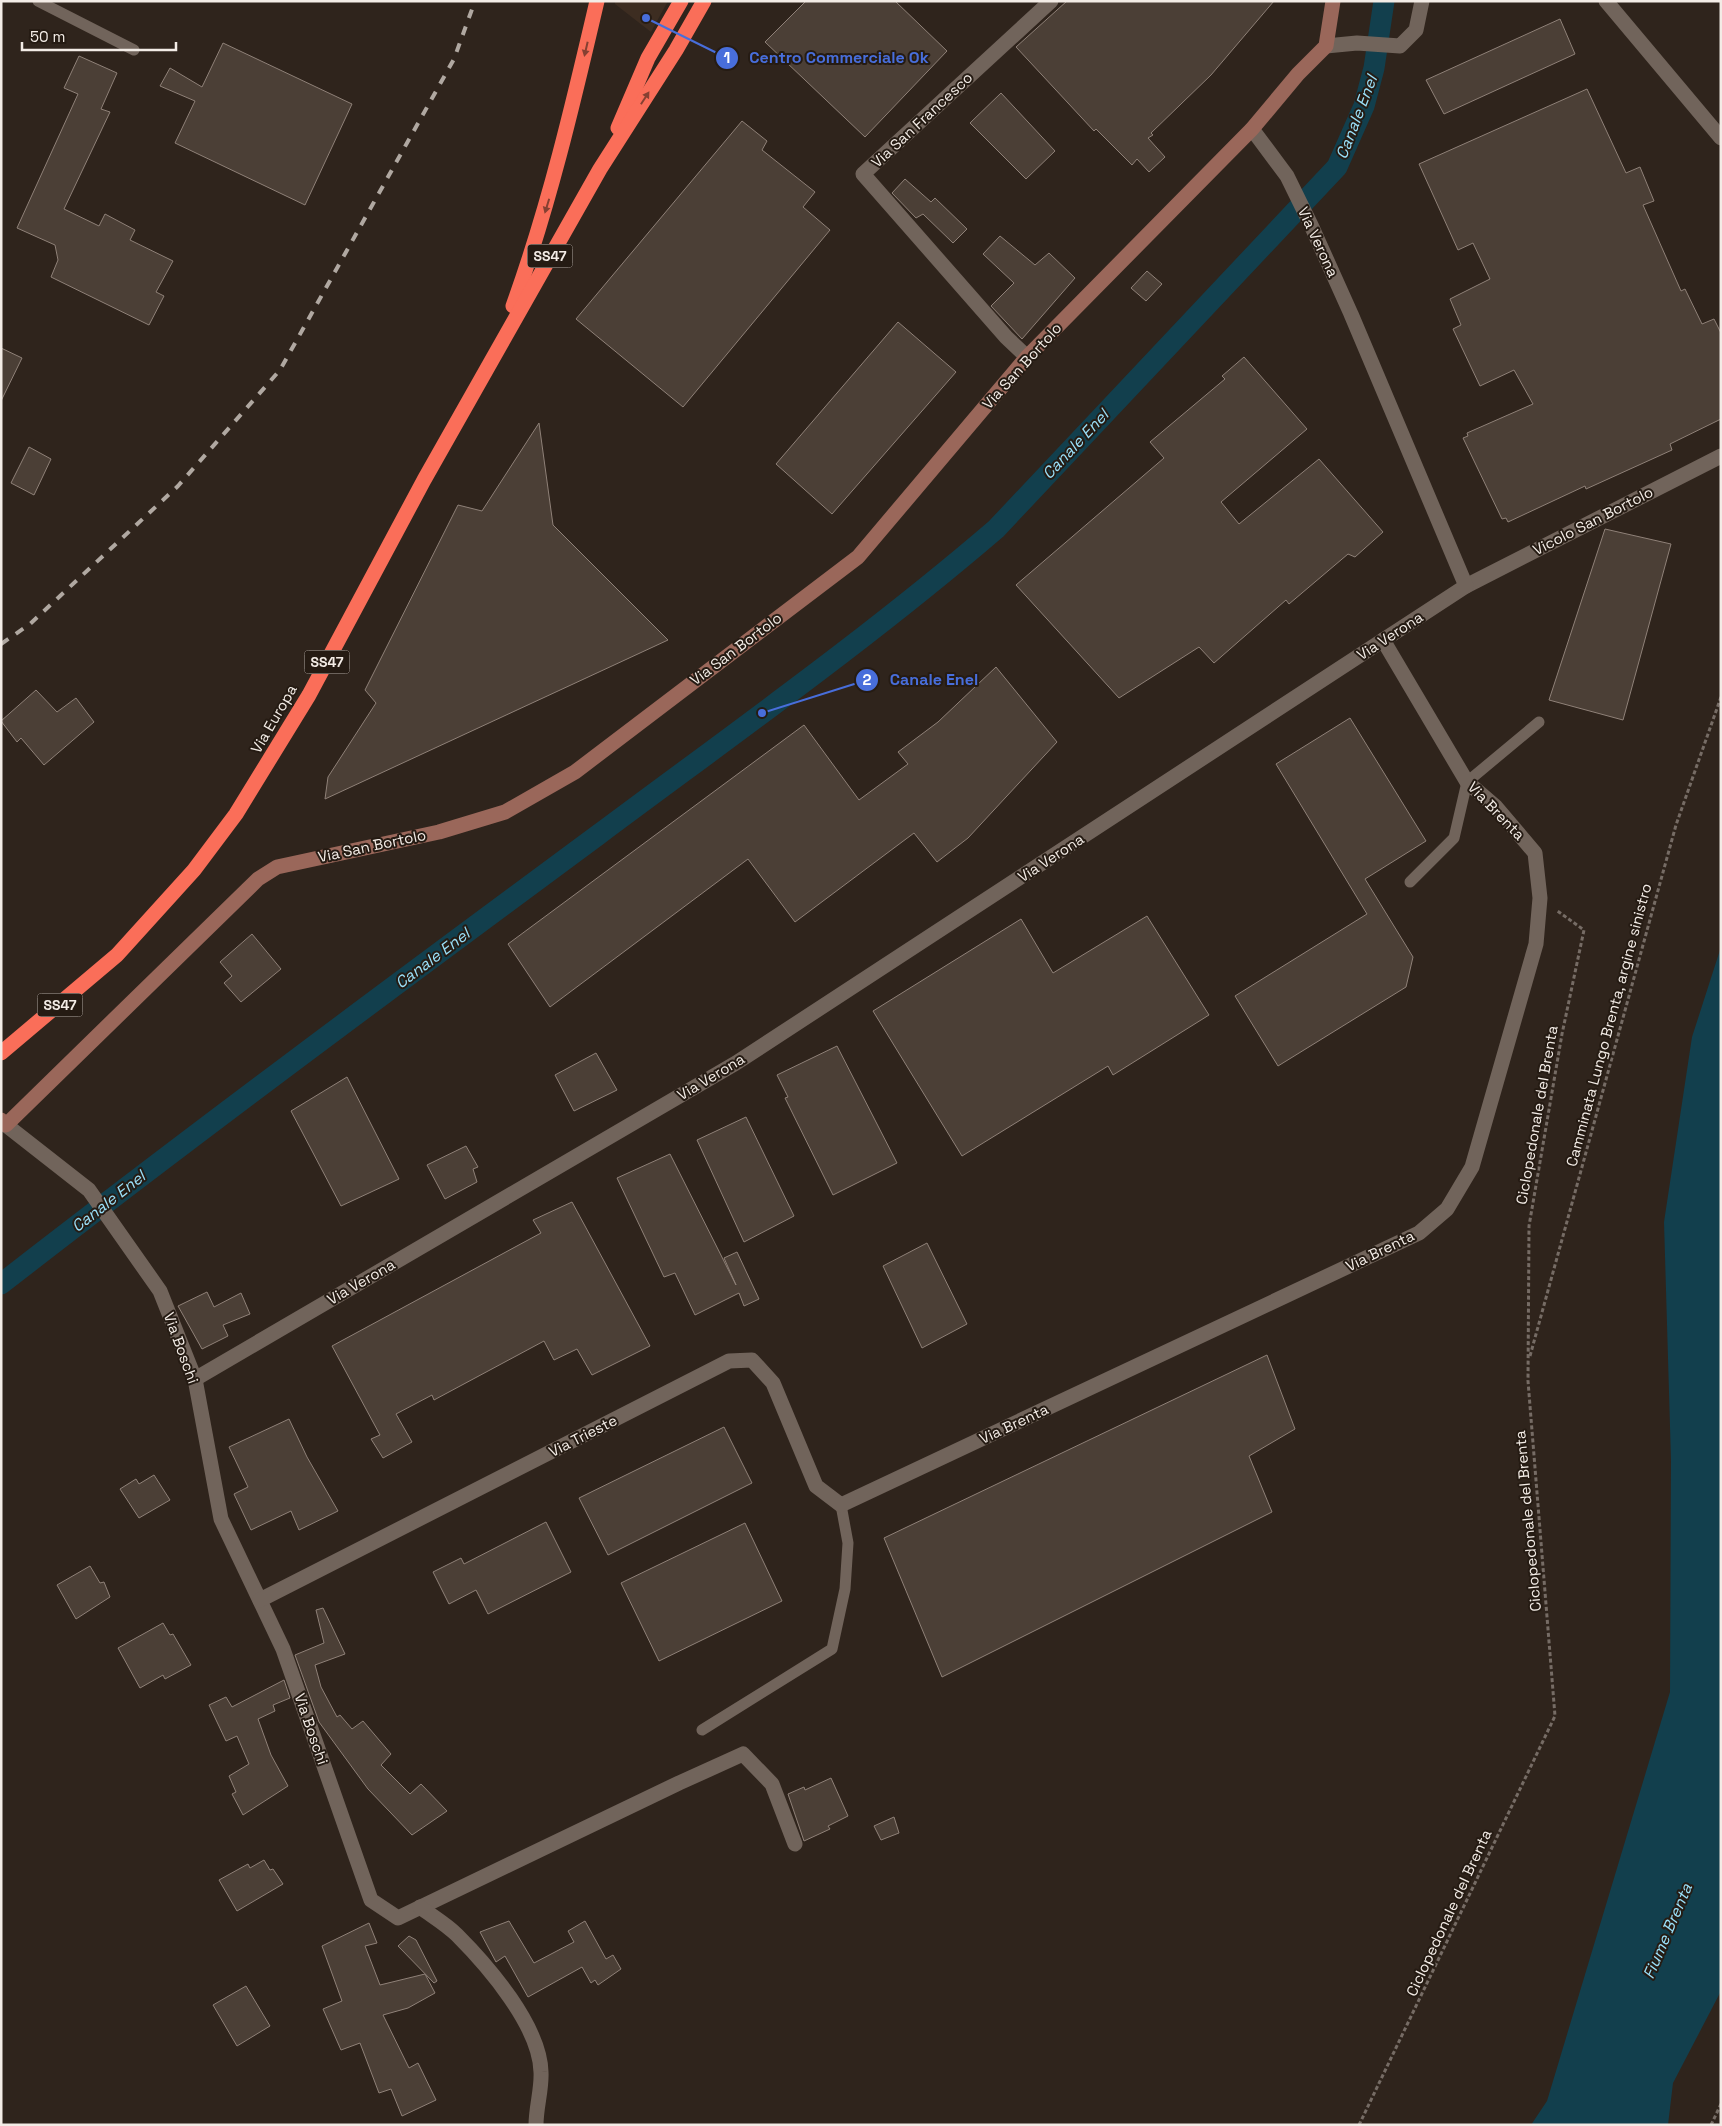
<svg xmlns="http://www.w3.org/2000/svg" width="1722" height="2126" font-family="'Space Grotesk',sans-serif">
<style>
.built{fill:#3d2d21}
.water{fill:#123f4d}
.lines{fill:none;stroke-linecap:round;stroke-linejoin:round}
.canal{stroke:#123f4d;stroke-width:21}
.building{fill:#4b3f36;stroke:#8f8178}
.path{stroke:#766c65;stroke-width:3;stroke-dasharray:4 2.5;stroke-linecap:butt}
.lane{stroke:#71645b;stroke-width:11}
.street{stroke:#71645b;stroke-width:15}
.secondary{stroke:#9a675a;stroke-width:15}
.highway{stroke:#fa6e59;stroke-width:15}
.rail{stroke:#b0a8a1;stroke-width:4;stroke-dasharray:9 9;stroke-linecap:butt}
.oneway{fill:#854032}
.labels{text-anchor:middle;stroke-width:4;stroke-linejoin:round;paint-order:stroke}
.shield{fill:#251b13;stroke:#b5ada7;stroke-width:1}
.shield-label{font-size:14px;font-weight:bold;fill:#f3ece6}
.street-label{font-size:15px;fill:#f3ece6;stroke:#251b13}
.water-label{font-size:16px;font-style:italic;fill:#9ae0f9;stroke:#251b13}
.leader{fill:none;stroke:#486edb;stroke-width:2}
.callout-dot{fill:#486edb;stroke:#251b13;stroke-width:2}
.mark-label{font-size:15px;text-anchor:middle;font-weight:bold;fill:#fff}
.callout-label{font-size:16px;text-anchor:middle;font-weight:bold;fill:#486edb;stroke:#251b13;stroke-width:4;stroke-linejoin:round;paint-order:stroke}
</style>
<rect width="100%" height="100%" fill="#2f241c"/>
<path class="built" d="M615,1H668L651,32L615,4Z"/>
<path class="water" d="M1721,947V1991L1673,2083L1668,2125H1531L1547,2101L1670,1692L1671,1460L1664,1222L1692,1037Z"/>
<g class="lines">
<path class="canal" d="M1,1284C198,1131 398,983 598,835C732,735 869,638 996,529L1337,167L1364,106L1374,68L1384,1"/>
</g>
<g class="building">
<path d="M806,1H895L947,51L865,137L765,42Z"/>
<path d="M1067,1H1274L1211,75L1151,133L1153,135L1148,138L1165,157L1149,172L1137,159L1132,165L1096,129L1094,131L1016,47Z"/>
<path d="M1560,19L1575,54L1444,114L1426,80Z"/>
<path d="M223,43L352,104L305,205L175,143L195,101L160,86L170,68L202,87Z"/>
<path d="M79,56L117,73L101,109L110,112L64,209L99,226L105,214L135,230L130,240L173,261L156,292L164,296L149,325L51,277L58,260L55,245L17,228L78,94L64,88Z"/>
<path d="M1587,89L1626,173L1640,167L1654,201L1643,205L1681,291L1685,289L1702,324L1714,319L1721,333V419L1670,444L1672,450L1586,489L1585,486L1508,522L1506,518L1502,519L1463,438L1468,436L1467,433L1533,404L1514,370L1480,386L1453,329L1461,325L1450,299L1490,279L1473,243L1458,250L1419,164Z"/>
<path d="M1001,93L1055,151L1026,179L970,123Z"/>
<path d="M742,121L767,141L762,150L815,192L803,207L830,230L683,407L576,319Z"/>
<path d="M905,179L931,202L935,198L967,229L953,243L923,214L916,218L892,193Z"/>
<path d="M1000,236L1035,265L1049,253L1075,278L1022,339L991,306L1014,283L983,254Z"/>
<path d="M1147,271L1162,284L1146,301L1131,288Z"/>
<path d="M898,322L956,372L832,514L776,464Z"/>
<path d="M1,348L22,358L1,401Z"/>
<path d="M1244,357L1307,429L1221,502L1239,524L1319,459L1383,532L1355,557L1348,554L1289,604L1286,600L1214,663L1199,647L1119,698L1016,585L1164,458L1150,442L1225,379L1222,376Z"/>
<path d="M539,423L553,525L668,640L325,799L328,777L376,703L365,690L458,505L482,511Z"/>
<path d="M29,447L51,459L34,495L11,483Z"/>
<path d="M1605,529L1671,544L1623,720L1549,700Z"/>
<path d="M996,667L1057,742L968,838L937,862L914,833L795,922L748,859L550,1007L508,944L804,725L859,800L908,764L898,752L938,722Z"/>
<path d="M36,690L57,712L76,698L94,722L44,765L21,738L17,742L1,721Z"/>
<path d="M1350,718L1426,841L1365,879L1413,957L1406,987L1278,1066L1235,996L1367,914L1276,764Z"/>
<path d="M1147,916L1209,1015L1113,1075L1108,1066L962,1156L873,1011L1021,919L1053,973Z"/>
<path d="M252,934L281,969L241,1002L224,983L232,976L220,962Z"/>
<path d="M837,1046L897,1163L833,1195L785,1098L788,1097L777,1075Z"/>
<path d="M596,1053L617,1090L574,1111L555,1075Z"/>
<path d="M347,1077L399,1179L341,1206L291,1111Z"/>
<path d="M746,1117L794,1216L744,1242L697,1140Z"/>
<path d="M466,1146L478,1167L473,1169L477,1182L445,1199L427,1165Z"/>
<path d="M670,1154L736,1285L724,1258L737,1252L759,1299L744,1306L739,1293L695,1315L675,1273L664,1277L617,1178Z"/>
<path d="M572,1202L650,1346L592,1375L577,1349L554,1360L544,1341L434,1400L432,1395L396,1414L412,1442L383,1458L371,1439L380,1435L332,1346L541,1233L533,1220Z"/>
<path d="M927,1243L967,1324L922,1348L883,1266Z"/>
<path d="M207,1292L214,1307L241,1293L250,1314L223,1325L228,1336L202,1349L178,1306Z"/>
<path d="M1267,1355L1295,1429L1249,1456L1272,1512L942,1677L884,1538Z"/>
<path d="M289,1419L307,1457L338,1511L299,1530L291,1511L251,1530L234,1494L248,1487L229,1447Z"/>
<path d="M724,1427L752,1483L608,1555L579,1498Z"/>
<path d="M154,1475L170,1500L139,1518L120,1489L136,1479L139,1484Z"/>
<path d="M546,1522L571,1572L488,1614L476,1590L449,1604L433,1572L461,1558L464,1564Z"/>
<path d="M745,1523L782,1601L659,1661L621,1583Z"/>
<path d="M90,1566L100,1583L104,1582L110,1597L76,1619L57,1585Z"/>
<path d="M323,1608L345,1654L315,1665L321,1687L337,1717L340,1715L352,1729L363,1721L391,1754L381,1765L410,1794L421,1784L447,1811L412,1835L368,1789L319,1722L295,1655L324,1643L316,1610Z"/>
<path d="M163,1623L170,1635L173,1634L191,1665L165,1679L163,1675L140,1688L118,1648Z"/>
<path d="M284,1680L290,1698L273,1705L275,1711L258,1719L271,1755L288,1786L243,1815L232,1794L236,1792L229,1776L249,1764L237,1736L226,1741L209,1705L226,1697L232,1707Z"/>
<path d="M831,1778L848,1816L828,1826L830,1829L804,1841L788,1794L804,1787L805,1790Z"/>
<path d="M894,1817L899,1833L881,1840L874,1826Z"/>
<path d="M264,1860L270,1870L273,1869L283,1884L237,1911L219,1880L248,1864L250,1868Z"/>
<path d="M509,1921L534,1963L574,1942L568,1931L585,1921L606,1959L613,1955L621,1969L598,1985L595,1980L591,1983L582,1967L528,1997L505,1956L496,1962L480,1932Z"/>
<path d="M369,1923L377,1943L365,1946L380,1985L425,1974L435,1993L408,2008L383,2015L409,2068L418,2063L436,2100L402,2116L391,2089L379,2093L360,2043L341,2050L323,2009L342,2001L322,1946Z"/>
<path d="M409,1936L416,1940L437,1981L434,1983L398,1946Z"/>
<path d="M246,1986L270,2026L237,2046L213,2005Z"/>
</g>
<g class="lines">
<g class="path">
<path d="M1530,1356L1676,825L1721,697"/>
<path d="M1359,2125L1555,1716L1528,1381L1529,1226L1562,1034L1584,930L1556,910"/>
<path d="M1711,2125L1721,2104"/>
</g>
<g class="lane">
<path d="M38,1L134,50"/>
<path d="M1410,882L1454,838L1467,782L1539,722"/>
<path d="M702,1730L832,1649L845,1589L848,1543L841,1505"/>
</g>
<g class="street">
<path d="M1606,1L1721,138"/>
<path d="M1326,46L1357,43L1400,46L1416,30L1422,1"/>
<path d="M1027,357L1006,337L863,174L1051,1"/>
<path d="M1466,586L1721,456"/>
<path d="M6,1125L89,1190L160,1291L195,1379L221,1519L283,1649L371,1900L398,1918L679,1783L743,1754L772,1784L795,1844"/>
<path d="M195,1379L736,1063L1466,586L1351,314L1311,225L1287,176L1252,129"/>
<path d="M260,1600L729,1361L752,1360L773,1383L816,1486L841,1505L1419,1233L1447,1209L1472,1167L1536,944L1540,898L1535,853L1496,807L1467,782L1383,640"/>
<path d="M420,1907C432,1916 446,1924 457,1935C488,1966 540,2026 541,2072C542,2089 536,2107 536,2125"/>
</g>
<path class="secondary" d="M1,1120L6,1125L258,879L277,867L439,832L505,812L575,772L858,557L1027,357L1252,129L1298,74L1326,46L1333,1"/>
<g class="highway">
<path d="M618,128L648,58L681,1"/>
<path d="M513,306C549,206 573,104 597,1"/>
<path d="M1,1053L117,955L194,870L236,814L309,695L424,480L600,169L676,50L704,1"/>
</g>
<path class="rail" d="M1,644L30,624L178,486L280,370L454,59L475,1"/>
</g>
<defs><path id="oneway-solid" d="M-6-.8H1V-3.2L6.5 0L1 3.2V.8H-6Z" transform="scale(1.25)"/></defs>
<g class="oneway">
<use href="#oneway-solid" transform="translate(586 49) rotate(103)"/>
<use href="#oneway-solid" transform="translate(645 98) rotate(-57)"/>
<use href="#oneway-solid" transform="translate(547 206) rotate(107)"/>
</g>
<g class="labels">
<g class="shield">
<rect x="527.5" y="244.5" width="45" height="23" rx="4"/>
<rect x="304.5" y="650.5" width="45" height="23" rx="4"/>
<rect x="37.5" y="993.5" width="45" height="23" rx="4"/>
</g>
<g class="shield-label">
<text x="550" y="261">SS47</text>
<text x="327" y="667">SS47</text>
<text x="60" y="1010">SS47</text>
</g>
<g class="street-label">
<text transform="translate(922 120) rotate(-43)" y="5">Via San Francesco</text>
<text transform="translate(1318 242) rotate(65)" y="5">Via Verona</text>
<text transform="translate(1022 366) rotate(-48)" y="5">Via San Bortolo</text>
<text transform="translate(1593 521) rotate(-27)" y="5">Vicolo San Bortolo</text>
<text transform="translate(1390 636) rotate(-33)" y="5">Via Verona</text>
<text transform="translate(736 649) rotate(-37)" y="5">Via San Bortolo</text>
<text transform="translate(274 719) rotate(-60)" y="5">Via Europa</text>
<text transform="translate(1496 811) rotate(46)" y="5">Via Brenta</text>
<text transform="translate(372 846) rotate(-12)" y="5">Via San Bortolo</text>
<text transform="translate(1051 858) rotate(-33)" y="5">Via Verona</text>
<text transform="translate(1609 1025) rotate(-75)" y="5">Camminata Lungo Brenta, argine sinistro</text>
<text transform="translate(711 1077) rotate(-31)" y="5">Via Verona</text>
<text transform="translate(1537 1115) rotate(-80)" y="5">Ciclopedonale del Brenta</text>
<text transform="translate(1380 1251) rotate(-26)" y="5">Via Brenta</text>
<text transform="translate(361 1282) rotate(-30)" y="5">Via Verona</text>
<text transform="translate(181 1348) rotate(70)" y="5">Via Boschi</text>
<text transform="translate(1014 1424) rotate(-25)" y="5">Via Brenta</text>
<text transform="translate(583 1436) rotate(-27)" y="5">Via Trieste</text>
<text transform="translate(1528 1521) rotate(-95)" y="5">Ciclopedonale del Brenta</text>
<text transform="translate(311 1729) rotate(71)" y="5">Via Boschi</text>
<text transform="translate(1449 1913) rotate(-65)" y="5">Ciclopedonale del Brenta</text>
</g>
<g class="water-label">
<text transform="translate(1356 117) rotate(-69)" y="6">Canale Enel</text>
<text transform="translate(1075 444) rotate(-47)" y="6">Canale Enel</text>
<text transform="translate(432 958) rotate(-37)" y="6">Canale Enel</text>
<text transform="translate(108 1201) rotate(-38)" y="6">Canale Enel</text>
<text transform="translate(1667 1931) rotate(-67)" y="6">Fiume Brenta</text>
</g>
</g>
<path class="leader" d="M646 18L727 58M762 713L867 680"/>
<g class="callout-dot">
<circle cx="646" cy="18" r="5"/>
<circle cx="762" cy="713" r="5"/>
<circle cx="727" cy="58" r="12"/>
<circle cx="867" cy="680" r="12"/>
</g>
<g class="mark-label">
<text x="727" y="63">1</text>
<text x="867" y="685">2</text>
</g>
<g class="callout-label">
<text x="839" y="63">Centro Commerciale Ok</text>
<text x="934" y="685">Canale Enel</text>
</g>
<rect width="1722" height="2126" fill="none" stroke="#f3ece6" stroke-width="5"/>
<path d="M22 42v8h154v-8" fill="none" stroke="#f3ece6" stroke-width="2.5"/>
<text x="30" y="42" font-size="15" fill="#f3ece6" stroke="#251b13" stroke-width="4" paint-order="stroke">50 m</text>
</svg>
